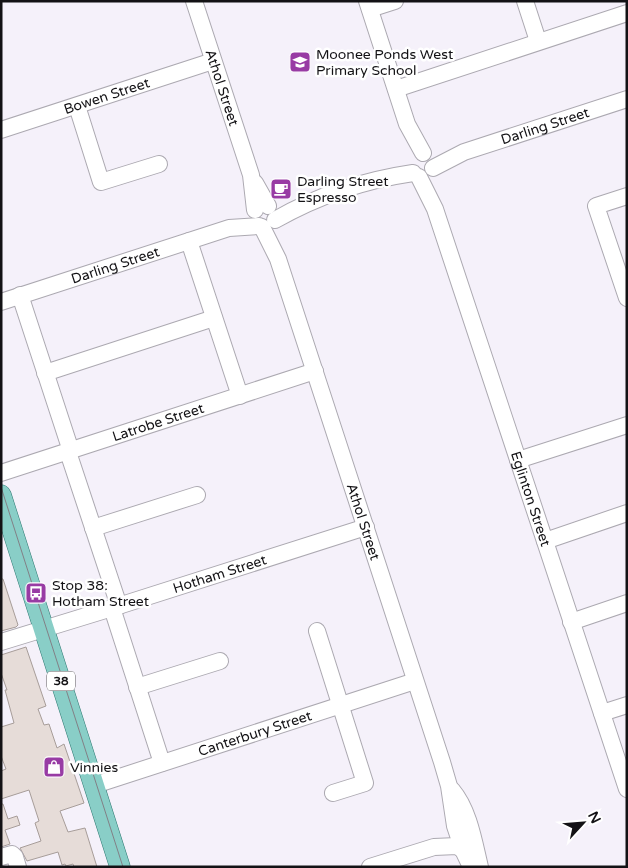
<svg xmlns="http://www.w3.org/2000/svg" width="628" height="868" font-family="'Varela Round',sans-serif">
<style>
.building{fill:#e6dcd8;stroke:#a79d99}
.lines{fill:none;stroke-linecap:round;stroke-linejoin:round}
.minor-casing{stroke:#aca9b1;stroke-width:18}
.major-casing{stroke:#2d7770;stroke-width:21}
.minor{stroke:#fff;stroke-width:16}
.major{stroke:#89cec7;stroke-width:20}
.tram{stroke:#828086;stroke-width:1}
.labels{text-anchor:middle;stroke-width:5;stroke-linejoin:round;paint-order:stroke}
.shield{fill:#fff;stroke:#5a595b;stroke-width:1}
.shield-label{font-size:12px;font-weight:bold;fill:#131215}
.poi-label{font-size:14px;fill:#131215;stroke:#fff;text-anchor:start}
.street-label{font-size:14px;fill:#131215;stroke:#fff}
</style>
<rect width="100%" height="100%" fill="#f5f1fa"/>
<g class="building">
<path d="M1,579H3L18,625L16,627L1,631Z"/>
<path d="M26,647L46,706L38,709L44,725L49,724L57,748L64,744L84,803L60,811L68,832L85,828L97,867H74L73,864L66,866L65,864L62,865L58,852L27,861L20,848L41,841L35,823L39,821L29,790L1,799V771L6,769L1,756V727L14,723L5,690H7L1,673V655Z"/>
<path d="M1,804H3L8,819L17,816L20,825L5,830L10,844L1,847Z"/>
</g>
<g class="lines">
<g class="minor-casing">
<g id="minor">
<path id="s1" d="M194,1L251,175L255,210"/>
<path d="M367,1L407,124L423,153"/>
<path d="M525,1L538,41"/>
<path d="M370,9L395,1"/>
<path d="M396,89L627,13"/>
<path d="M77,106L101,182L159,164"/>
<path id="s2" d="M1,130L213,61"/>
<path id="s3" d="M433,168L464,152L627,99"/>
<path id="s4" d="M419,177L435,209L627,789"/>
<path d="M255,183L268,206"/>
<path d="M627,196L596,206L627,298"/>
<path d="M275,220C317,196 365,180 413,173"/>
<path id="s5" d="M262,227L278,259L442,762L449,786L455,826L463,850L471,867"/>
<path d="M189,241L240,396"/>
<path d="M20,295L71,451"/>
<path id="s6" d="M1,302L229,228L259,226"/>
<path d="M45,373L214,318"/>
<path d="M68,452L119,606"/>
<path d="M518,460L627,425"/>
<path id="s7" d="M1,473L315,371"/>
<path d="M93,528L197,495"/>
<path d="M545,541L627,513"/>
<path d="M112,608L162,763"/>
<path d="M571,622L627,603"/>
<path d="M317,631L365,783L333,793"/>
<path id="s8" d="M1,642L112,608L366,527"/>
<path d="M137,687L220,661"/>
<path d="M602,713L627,705"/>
<path id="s9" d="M95,785L415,681"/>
<path d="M452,790C469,810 474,842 480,867"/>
<path d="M1,857L12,854L15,857L18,867"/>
<path d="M370,867L434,847L457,846L463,850"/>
</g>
</g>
<g class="major-casing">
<path id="major" d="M1,495L120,867"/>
</g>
<use href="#minor" class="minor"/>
<use href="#major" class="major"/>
<path class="tram" d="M1,487L123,867"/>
</g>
<defs>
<g id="school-square" transform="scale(1.125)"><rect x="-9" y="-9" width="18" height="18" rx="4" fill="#983ba4" stroke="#fff"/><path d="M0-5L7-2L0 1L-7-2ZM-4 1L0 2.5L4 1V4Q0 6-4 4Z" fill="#fff"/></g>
<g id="cafe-square" transform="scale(1.125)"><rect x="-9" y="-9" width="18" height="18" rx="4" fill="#983ba4" stroke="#fff"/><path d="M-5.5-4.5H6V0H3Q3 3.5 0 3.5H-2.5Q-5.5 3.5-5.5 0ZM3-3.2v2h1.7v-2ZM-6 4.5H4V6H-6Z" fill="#fff"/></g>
<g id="bus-square" transform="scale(1.125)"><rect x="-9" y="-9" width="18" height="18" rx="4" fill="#983ba4" stroke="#fff"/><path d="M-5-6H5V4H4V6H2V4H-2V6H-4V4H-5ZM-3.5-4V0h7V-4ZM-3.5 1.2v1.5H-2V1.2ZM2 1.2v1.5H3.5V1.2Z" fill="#fff"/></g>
<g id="shop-square" transform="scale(1.125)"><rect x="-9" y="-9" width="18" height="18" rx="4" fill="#983ba4" stroke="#fff"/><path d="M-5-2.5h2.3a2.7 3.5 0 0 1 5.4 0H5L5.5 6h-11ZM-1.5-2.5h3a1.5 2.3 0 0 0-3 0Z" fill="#fff"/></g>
</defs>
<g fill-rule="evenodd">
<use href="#school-square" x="300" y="62"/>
<use href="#cafe-square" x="281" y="189"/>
<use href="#bus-square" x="36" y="593"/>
<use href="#shop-square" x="54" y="767"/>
</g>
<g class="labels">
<rect class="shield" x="47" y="671.5" width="28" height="19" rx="4"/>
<g class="shield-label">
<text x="61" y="685">38</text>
</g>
<g class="poi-label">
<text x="316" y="59">Moonee Ponds West<tspan x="316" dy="16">Primary School</tspan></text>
<text x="297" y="186">Darling Street<tspan x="297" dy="16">Espresso</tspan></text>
<text x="52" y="590">Stop 38:<tspan x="52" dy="16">Hotham Street</tspan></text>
<text x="70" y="772">Vinnies</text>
</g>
<g class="street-label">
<text dy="5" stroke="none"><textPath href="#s1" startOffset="91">Athol Street</textPath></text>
<text dy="5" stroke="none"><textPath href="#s2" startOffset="111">Bowen Street</textPath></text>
<text dy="5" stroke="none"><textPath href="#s3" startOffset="120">Darling Street</textPath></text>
<text dy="5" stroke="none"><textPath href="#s6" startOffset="120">Darling Street</textPath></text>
<text dy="5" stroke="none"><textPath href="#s7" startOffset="165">Latrobe Street</textPath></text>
<text dy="5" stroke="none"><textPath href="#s4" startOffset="341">Eglinton Street</textPath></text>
<text dy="5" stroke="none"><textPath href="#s5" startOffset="312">Athol Street</textPath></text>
<text dy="5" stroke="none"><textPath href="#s8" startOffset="229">Hotham Street</textPath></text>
<text dy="5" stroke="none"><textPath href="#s9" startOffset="168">Canterbury Street</textPath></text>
</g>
</g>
<rect width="628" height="868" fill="none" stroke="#131215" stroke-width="5"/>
<g transform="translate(583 823) rotate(64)" stroke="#ffffff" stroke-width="4" paint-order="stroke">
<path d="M0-4L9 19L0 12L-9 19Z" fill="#131215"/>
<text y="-8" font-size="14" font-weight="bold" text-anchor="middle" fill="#131215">N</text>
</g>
</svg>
